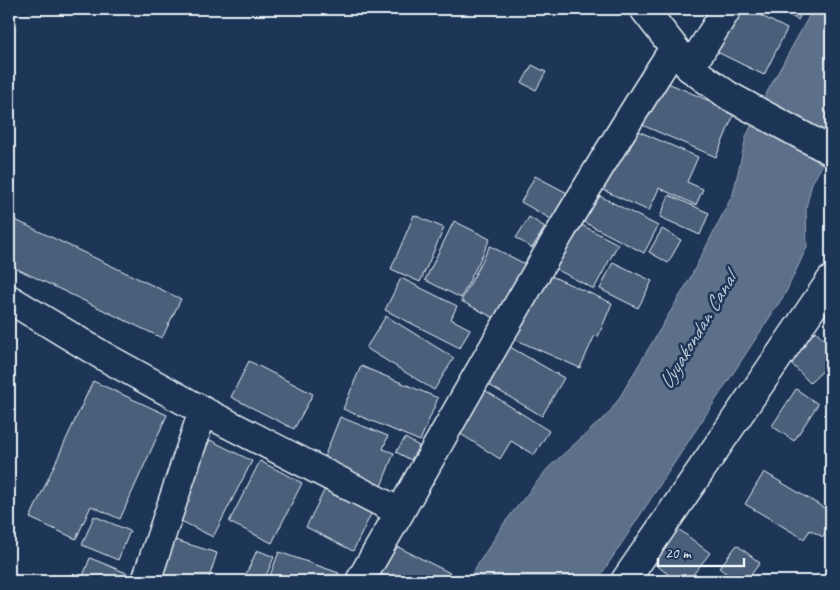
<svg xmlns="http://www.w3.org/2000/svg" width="840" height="590" font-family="Caveat,sans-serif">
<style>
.water{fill:#5d7089;stroke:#95a4b5}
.building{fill:#495e7a;stroke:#e8f1f8}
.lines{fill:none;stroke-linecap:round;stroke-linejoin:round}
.minor-casing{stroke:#e8f1f8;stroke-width:31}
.minor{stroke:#1d3557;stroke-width:28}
.labels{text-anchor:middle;stroke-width:5;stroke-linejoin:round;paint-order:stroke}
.water-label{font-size:21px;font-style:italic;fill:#b7c4d1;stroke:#1d3557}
</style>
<rect width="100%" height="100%" fill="#1d3557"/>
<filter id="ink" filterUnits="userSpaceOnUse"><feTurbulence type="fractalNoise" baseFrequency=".02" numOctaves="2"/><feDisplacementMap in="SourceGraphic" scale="10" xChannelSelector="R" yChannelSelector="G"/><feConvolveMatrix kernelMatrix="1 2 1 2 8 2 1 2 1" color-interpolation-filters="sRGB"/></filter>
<g filter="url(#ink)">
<path class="water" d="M813,9H831V105L828,114L831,117V151L812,183L806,208L807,247L785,294L597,581H467L505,522L548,468L609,413L618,400L688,282L733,194L746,137L766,94Z"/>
<g class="building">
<path d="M698,9H711L707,15Z"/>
<path d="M734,9H748L787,29L764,75L713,50Z"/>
<path d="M778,9H804L798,20Z"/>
<path d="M532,65L546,72L536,90L522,83Z"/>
<path d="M661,80L735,112L716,157L642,125Z"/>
<path d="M638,131L698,157L687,182L703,189L696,205L659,188L649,211L603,190L621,151L627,154Z"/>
<path d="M535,176L573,196L558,223L521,202Z"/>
<path d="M590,191L658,226L644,253L576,218Z"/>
<path d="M669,195L709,213L700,235L660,217Z"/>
<path d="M414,215L444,228L420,282L391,269Z"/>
<path d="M9,217L181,299L162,338L9,265Z"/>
<path d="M529,217L545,227L532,248L516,238Z"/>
<path d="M572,220L618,244L594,289L548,265Z"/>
<path d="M454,221L490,239L461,298L425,280Z"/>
<path d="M662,229L681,240L668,263L649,252Z"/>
<path d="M490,246L529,266L500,321L461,301Z"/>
<path d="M613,262L652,281L638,308L600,289Z"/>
<path d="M542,272L612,303L598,337L595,335L580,368L514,339Z"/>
<path d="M401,278L457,306L451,319L470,329L460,348L385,310Z"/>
<path d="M831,306V319L826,316Z"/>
<path d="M386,316L454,358L434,390L366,348Z"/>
<path d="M816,331L831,347V363L810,383L787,359Z"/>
<path d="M510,347L564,378L542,416L489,385Z"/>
<path d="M249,361L313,394L294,429L231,397Z"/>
<path d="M361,366L438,398L420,441L343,409Z"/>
<path d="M93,381L167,415L120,519L91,506L76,539L30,518Z"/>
<path d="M483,389L549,431L534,455L511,441L500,459L456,431Z"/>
<path d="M796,389L818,404L794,441L772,426Z"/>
<path d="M340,417L388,436L383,449L394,453L380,489L321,465Z"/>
<path d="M405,438L419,446L411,460L396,452Z"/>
<path d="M210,440L252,461L213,537L171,516Z"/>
<path d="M260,461L302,483L272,543L229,522Z"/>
<path d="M764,472L831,512V524L823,537L810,530L804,539L745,504Z"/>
<path d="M326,487L373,510L353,551L306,527Z"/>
<path d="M94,516L130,531L118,560L82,545Z"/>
<path d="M677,528L710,553L688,581H677L652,562Z"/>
<path d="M165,537L217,553L208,581H155Z"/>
<path d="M386,541L450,573L446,581H382L369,574Z"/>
<path d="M737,545L760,563L746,581H736L719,568Z"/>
<path d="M257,550L274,557L264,581H243Z"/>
<path d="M279,552L339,573L337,581H268Z"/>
<path d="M90,558L134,576L132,581H81Z"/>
</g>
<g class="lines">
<g class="minor-casing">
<g id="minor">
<path d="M644,9L690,68L729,96L831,151"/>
<path d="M690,68L727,9"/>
<path d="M9,299L105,357L203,411L400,512L360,581"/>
<path d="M400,512C488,355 577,199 674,48"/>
<path d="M146,581L203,411"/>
<path d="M625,581L831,280"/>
</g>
</g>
<use href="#minor" class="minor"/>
</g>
</g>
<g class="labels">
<g class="water-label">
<text transform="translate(697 331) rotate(-59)" y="7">Uyyakondan Canal</text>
</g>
</g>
<rect width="840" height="590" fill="none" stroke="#1d3557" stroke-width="30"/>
<rect x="15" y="15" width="810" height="560" fill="none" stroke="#e8f1f8" stroke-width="2" filter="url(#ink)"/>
<path d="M658 558v8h86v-8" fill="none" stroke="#e8f1f8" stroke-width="2.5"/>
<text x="665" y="558" font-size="15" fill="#e8f1f8" stroke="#1d3557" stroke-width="4" paint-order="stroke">20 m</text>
</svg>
